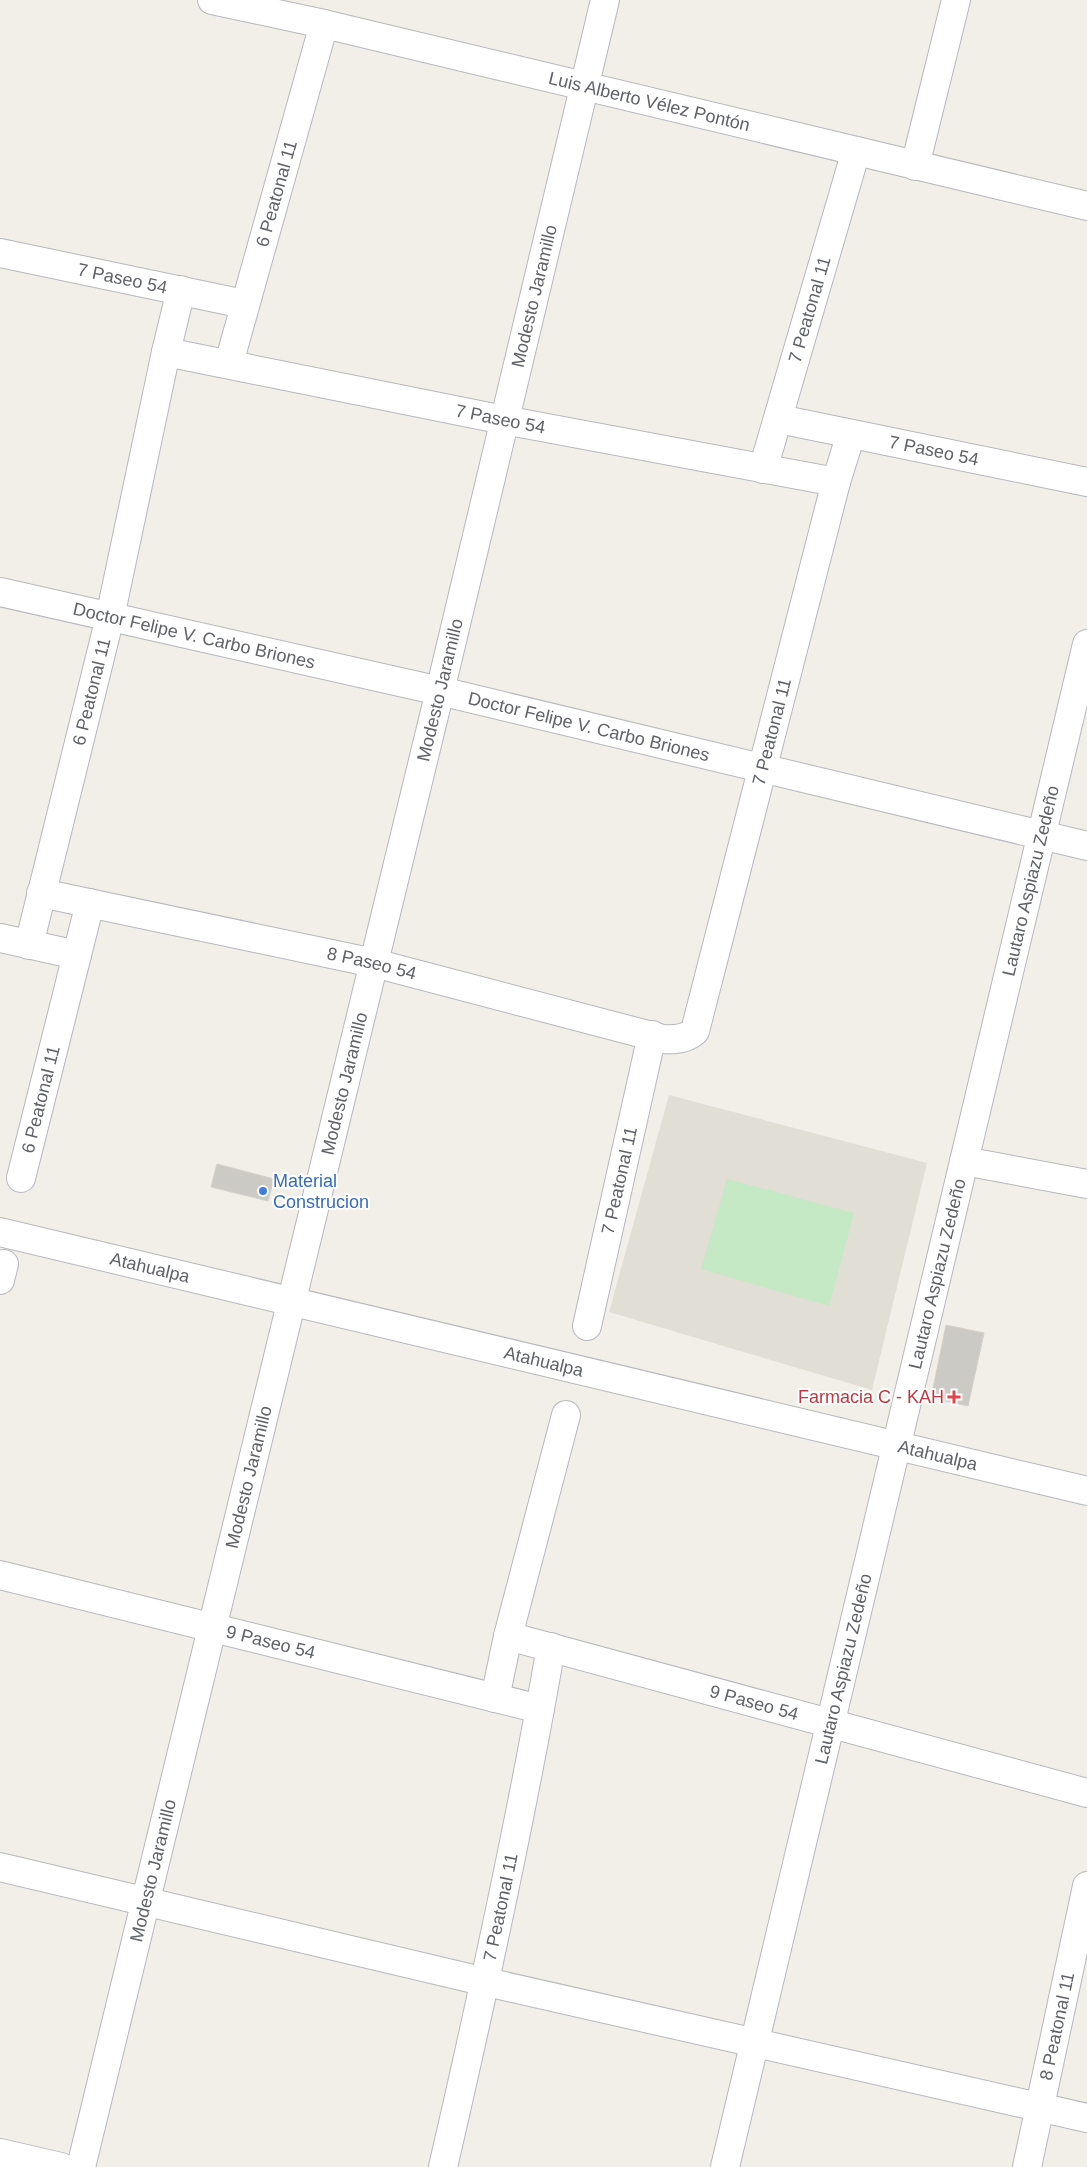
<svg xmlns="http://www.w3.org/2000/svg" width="1087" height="2167" viewBox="0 0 1087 2167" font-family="Helvetica,sans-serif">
<rect width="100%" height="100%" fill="#f1efe8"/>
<path fill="#e1ded6" d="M669 1095 927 1163 872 1390 609 1312Z"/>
<path fill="#c5e8c5" d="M727 1179 854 1213 829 1306 701 1269Z"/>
<path fill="#cccac5" stroke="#d6d1c6" d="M217 1164 274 1179 268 1201 211 1187Z
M946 1325 984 1333 968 1406 931 1398Z"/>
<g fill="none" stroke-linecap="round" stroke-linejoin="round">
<g stroke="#b5b8bc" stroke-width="30">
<g id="minor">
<path id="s1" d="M212 0 324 24 1087 206"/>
<path d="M915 166 956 0"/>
<path id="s2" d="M0 253 244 304"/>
<path id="s3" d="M166 352 504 420 836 482"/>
<path id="s4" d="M229 363 324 24"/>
<path id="s5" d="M779 419 1087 482"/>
<path id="s6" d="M763 469 856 151"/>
<path id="s7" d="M0 592 440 691 1087 846"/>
<path id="s8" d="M41 893 374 963 663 1039C674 1040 686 1039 695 1031L836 482 851 434"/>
<path d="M0 938 77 955"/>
<path id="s9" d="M29 945 110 617 166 352 181 290"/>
<path d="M964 1161 1087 1184"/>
<path id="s10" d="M21 1178 90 903"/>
<path id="s11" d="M0 1232 1087 1491"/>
<path d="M0 1280 4 1264"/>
<path id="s12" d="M587 1326 652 1035"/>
<path id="s13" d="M0 1575 540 1709"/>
<path id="s14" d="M508 1636 1087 1793"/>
<path d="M495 1698 508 1636 566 1415"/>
<path d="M0 1867 486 1982 1087 2118"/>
<path d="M0 2153 61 2167"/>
<path id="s15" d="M81 2167 440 691 605 0"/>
<path id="s16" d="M443 2167C483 1994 521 1821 551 1647"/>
<path id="s17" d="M725 2167 1087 644"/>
<path id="s18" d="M1027 2167 1087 1886"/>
</g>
</g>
<use href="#minor" stroke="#fff" stroke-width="28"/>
</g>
<circle fill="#3f7fe0" stroke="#fff" stroke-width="2" cx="263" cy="1191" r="5"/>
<path fill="#e0444e" stroke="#fff" stroke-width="2" d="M951.5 1389.5h5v5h5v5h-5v5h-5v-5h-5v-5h5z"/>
<g text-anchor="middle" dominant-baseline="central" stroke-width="4" stroke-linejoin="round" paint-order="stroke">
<g font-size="18" fill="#5f6368" stroke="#fff">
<text stroke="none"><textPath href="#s1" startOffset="449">Luis Alberto Vélez Pontón</textPath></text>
<text stroke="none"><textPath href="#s4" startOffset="176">6 Peatonal 11</textPath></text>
<text stroke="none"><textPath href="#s2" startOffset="125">7 Paseo 54</textPath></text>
<text stroke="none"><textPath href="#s15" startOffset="1925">Modesto Jaramillo</textPath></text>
<text stroke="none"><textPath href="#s6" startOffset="166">7 Peatonal 11</textPath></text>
<text stroke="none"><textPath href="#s3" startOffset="341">7 Paseo 54</textPath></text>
<text stroke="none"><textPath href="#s5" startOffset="158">7 Paseo 54</textPath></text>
<text stroke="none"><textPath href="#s7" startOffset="199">Doctor Felipe V. Carbo Briones</textPath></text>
<text stroke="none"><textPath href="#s15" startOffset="1520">Modesto Jaramillo</textPath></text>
<text stroke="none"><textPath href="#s9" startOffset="261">6 Peatonal 11</textPath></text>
<text stroke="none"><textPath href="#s7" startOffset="604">Doctor Felipe V. Carbo Briones</textPath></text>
<text stroke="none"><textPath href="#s8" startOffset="982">7 Peatonal 11</textPath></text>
<text stroke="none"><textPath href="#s17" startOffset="1322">Lautaro Aspiazu Zedeño</textPath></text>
<text stroke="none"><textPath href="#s8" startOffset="338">8 Paseo 54</textPath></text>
<text stroke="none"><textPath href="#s15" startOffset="1115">Modesto Jaramillo</textPath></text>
<text stroke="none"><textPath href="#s10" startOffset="81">6 Peatonal 11</textPath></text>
<text stroke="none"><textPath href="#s12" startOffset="149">7 Peatonal 11</textPath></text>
<text stroke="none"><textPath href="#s11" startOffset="154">Atahualpa</textPath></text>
<text stroke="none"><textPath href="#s17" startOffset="918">Lautaro Aspiazu Zedeño</textPath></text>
<text stroke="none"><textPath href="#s11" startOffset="559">Atahualpa</textPath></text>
<text stroke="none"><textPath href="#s11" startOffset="964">Atahualpa</textPath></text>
<text stroke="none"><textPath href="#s15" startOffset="710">Modesto Jaramillo</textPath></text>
<text stroke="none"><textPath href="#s13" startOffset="279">9 Paseo 54</textPath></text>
<text stroke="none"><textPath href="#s17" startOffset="512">Lautaro Aspiazu Zedeño</textPath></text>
<text stroke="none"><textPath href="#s14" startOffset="255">9 Paseo 54</textPath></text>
<text stroke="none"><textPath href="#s15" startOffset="305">Modesto Jaramillo</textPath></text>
<text stroke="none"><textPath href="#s16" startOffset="266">7 Peatonal 11</textPath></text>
<text stroke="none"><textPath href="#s18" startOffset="144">8 Peatonal 11</textPath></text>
</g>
<g font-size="18" fill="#366cbe" stroke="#fff" text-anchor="start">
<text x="273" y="1181">Material<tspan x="273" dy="21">Construcion</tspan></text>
</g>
<g font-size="18" fill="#be3a42" stroke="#fff" text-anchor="end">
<text x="944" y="1397">Farmacia C - KAH</text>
</g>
</g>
</svg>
